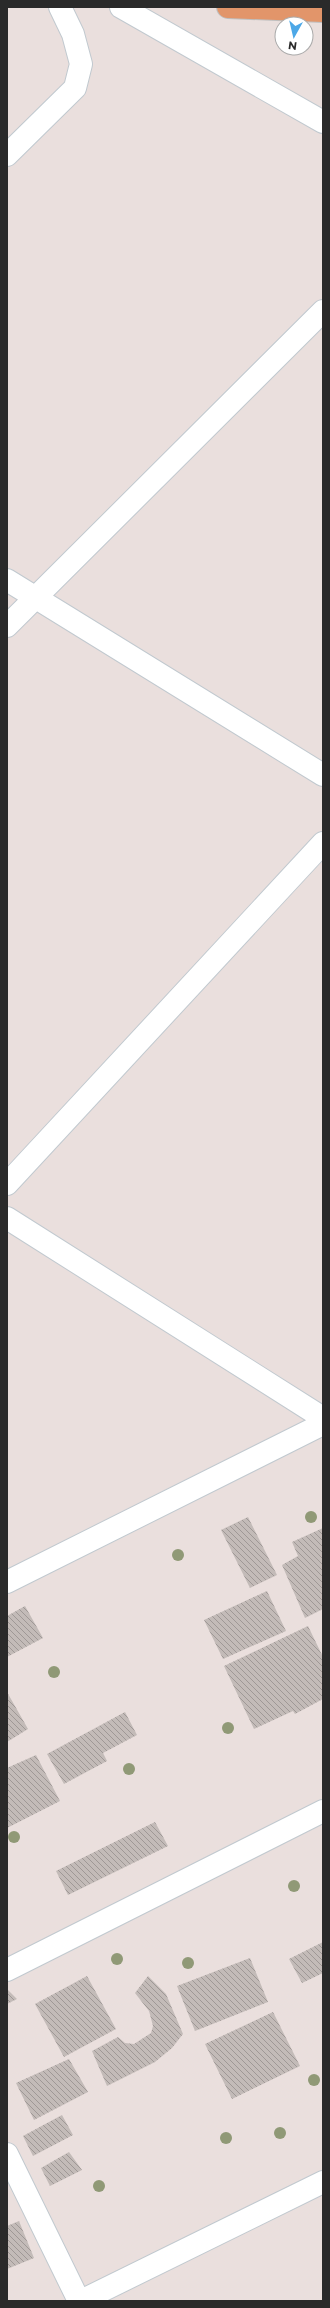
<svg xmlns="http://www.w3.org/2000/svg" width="330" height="2308" viewBox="0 0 330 2308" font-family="Montserrat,sans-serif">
<defs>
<pattern id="building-back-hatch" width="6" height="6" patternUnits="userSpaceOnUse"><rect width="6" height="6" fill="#c3bbb8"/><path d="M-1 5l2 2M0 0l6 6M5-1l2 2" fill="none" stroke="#9f9896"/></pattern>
</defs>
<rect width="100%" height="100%" fill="#eadfdd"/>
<path fill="url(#building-back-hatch)" d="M248 1517 277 1575 250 1588 221 1530Z
M323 1528V1609L305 1618 282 1565 298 1556 292 1542Z
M267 1591 286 1631 223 1659 204 1620Z
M25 1606 43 1638 7 1657V1616Z
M308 1626 323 1657V1699L295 1714 293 1711 254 1729 224 1666Z
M7 1692 28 1729 7 1742Z
M125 1712 137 1735 103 1753 107 1761 64 1784 47 1754Z
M36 1755 60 1801 7 1828V1768Z
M155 1822 168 1846 68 1895 56 1871Z
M323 1942V1973L302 1983 289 1959Z
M250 1958 268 2002 195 2031 177 1986Z
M87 1976 116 2029 64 2057 35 2004Z
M148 1976 166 1994 183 2034 172 2048 155 2062 107 2086 92 2051 118 2037 125 2043 134 2044 151 2033 153 2026 149 2011 135 1993Z
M7 1989 17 1999 7 2004Z
M273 2012 300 2066 232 2099 205 2044Z
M69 2059 88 2092 34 2120 16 2083Z
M62 2115 73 2135 33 2156 23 2136Z
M69 2152 82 2170 50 2186 41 2168Z
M19 2221 34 2258 7 2269V2226Z"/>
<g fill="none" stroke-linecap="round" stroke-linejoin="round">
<g stroke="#c1c9cf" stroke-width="24">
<path id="minor" d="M121 7 323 122
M7 155 75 88 81 64 73 34 60 7
M7 580 323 775
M7 626 323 311
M7 1184 323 843
M7 1218 323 1418
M7 1582 323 1424
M7 1970 323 1811
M7 2154 79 2301
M81 2301 323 2182"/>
</g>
<g stroke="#bfbfbf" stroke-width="24">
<path id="major" d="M228 7 323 11"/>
</g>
<use href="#minor" stroke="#fff" stroke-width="22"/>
<use href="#major" stroke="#e2956a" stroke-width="22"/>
</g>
<g fill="#909976">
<circle cx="311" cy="1517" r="6"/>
<circle cx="178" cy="1555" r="6"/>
<circle cx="54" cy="1672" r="6"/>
<circle cx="228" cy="1728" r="6"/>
<circle cx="129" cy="1769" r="6"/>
<circle cx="14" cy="1837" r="6"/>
<circle cx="294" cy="1886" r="6"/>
<circle cx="117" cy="1959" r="6"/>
<circle cx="188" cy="1963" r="6"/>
<circle cx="314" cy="2080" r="6"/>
<circle cx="280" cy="2133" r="6"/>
<circle cx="226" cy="2138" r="6"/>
<circle cx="99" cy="2186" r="6"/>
</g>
<rect width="330" height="2308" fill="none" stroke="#2a2a2a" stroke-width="16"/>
<g transform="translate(294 36) rotate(188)"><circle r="19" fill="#ffffff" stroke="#aaaaaa"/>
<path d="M0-3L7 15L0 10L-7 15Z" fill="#4da8e7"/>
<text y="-6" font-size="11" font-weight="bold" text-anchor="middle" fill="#2a2a2a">N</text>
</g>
</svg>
